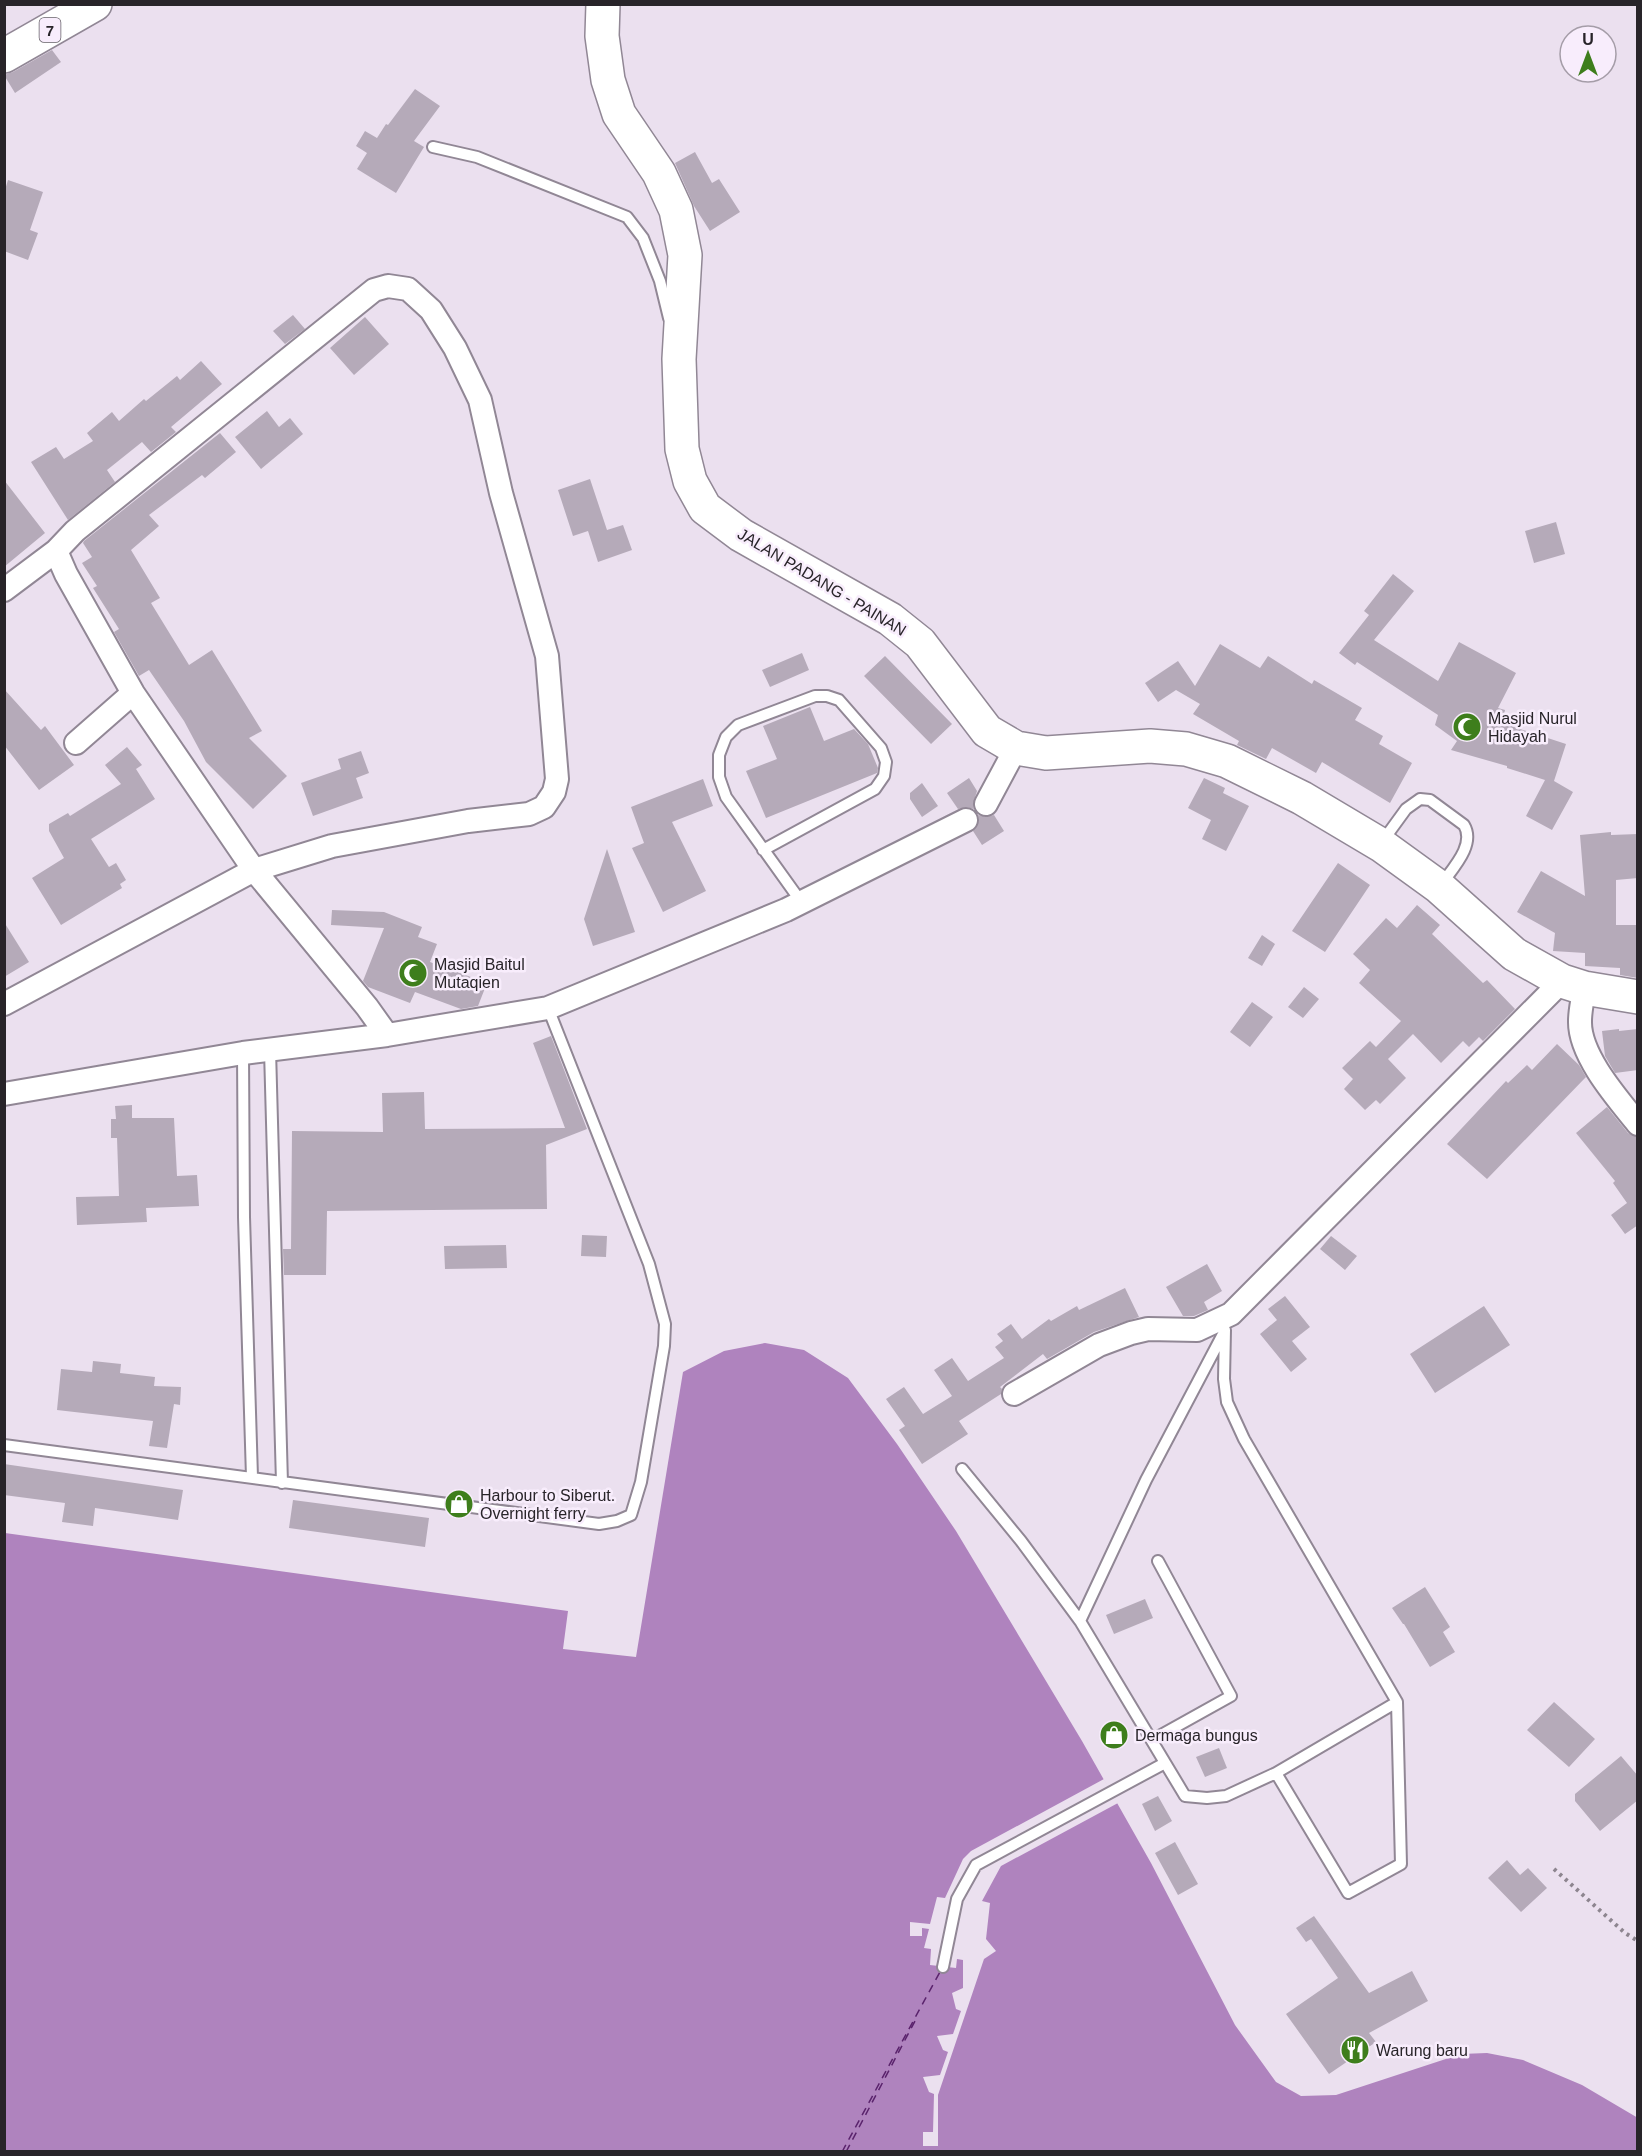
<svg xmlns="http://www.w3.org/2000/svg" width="1642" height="2156" viewBox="0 0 1642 2156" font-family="Helvetica,sans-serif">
<rect width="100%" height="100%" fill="#ebe0ef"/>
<path fill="#af83be" d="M765 1343 804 1350 848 1378 897 1444 956 1531 1082 1741 1151 1863 1235 2025 1276 2082 1301 2096 1336 2095 1461 2054 1487 2053 1523 2060 1582 2085 1638 2118 1637 2152H5V1533L568 1611 563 1649 636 1657 683 1372 724 1351Z"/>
<path fill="#ebe0ef" d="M1104 1779 1118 1803 1001 1866 982 1901 990 1903 986 1939 996 1951 984 1959 938 2095V2146H923V2132H933L934 2094 929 2092 923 2077 940 2075 948 2052 943 2050 937 2036 953 2034 961 2011 956 2009 952 1993 963 1988V1960L957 1959 956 1968 930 1965 931 1949 924 1948 929 1929 922 1928V1936H910V1922L930 1924 937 1897 945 1898 963 1859 971 1851Z"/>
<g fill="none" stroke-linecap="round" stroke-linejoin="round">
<path stroke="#5a236c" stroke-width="1.5" stroke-dasharray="8 6" stroke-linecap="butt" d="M842 2152 941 1970
M846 2152 915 2021"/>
</g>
<path fill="#b5aab9" d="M52 50 61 62 15 93 4 75 13 72Z
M415 89 440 106 414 141 424 147 396 193 357 169 367 153 356 146 365 131 377 138 386 124 388 125Z
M695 152 712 183 719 179 740 212 710 231 694 206 675 163Z
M8 180 43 192 30 230 38 233 28 260 4 251V193Z
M293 315 305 329 285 344 273 331Z
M365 317 389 344 354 375 330 348Z
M201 361 222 384 171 427 176 432 151 452 142 442 107 470 115 482 68 520 31 462 56 447 64 459 93 441 87 433 112 412 119 421 144 399 146 401 177 376 180 380Z
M267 411 279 427 290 418 303 434 261 469 235 437Z
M220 433 236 452 205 478 202 475 149 515 159 526 131 550 160 598 151 603 189 665 212 650 262 731 249 738 287 776 253 809 206 762 184 721 149 670 139 676 114 632 119 629 93 588 97 586 82 563 92 557 83 543 84 541Z
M590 479 607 530 623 525 632 550 598 562 588 531 573 536 558 490Z
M4 480 45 533 4 567Z
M1556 522 1565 554 1534 563 1525 531Z
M1393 574 1414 591 1374 640 1438 681 1459 642 1485 656 1516 673 1498 708 1505 710 1502 723 1566 744 1554 781 1573 792 1552 830 1526 816 1545 780 1507 768V766L1451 750 1457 741 1435 725 1438 715 1357 662 1355 665 1339 653 1369 615 1364 611Z
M1220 644 1260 668 1268 656 1312 684 1314 680 1362 708 1355 720 1383 736 1379 744 1412 763 1390 803 1322 762 1316 773 1272 748 1266 759 1237 745 1239 741 1193 714 1200 704 1176 690 1158 702 1145 683 1178 661 1195 686Z
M802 653 809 670 770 687 762 670Z
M885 656 952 724 931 744 864 676Z
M4 689 41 730 45 726 74 765 39 790 4 745Z
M810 707 824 741 854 729 868 744 878 768 877 773 766 818 746 771 777 759 763 726Z
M127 747 142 765 136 769 155 799 91 839 109 867 116 863 126 880 120 884 122 888 61 925 32 878 64 858 49 831V824L68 813 70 816 121 784 105 765Z
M361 751 369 773 356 778 363 798 313 816 301 783 341 769 338 759Z
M969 778 977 791 973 804 974 809 966 807 958 809 947 793Z
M1204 778 1225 788 1223 793 1249 806 1226 851 1202 839 1211 820 1188 808Z
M703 779 713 806 672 822 706 891 663 912 632 848 644 843 631 807Z
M922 783 938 806 922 817 910 799V793Z
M978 815 986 817 994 815 1004 831 982 845 973 831 979 821Z
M1611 832V835L1638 834V878L1616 880V925H1638V978L1620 975V968L1585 966V953L1553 951 1555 933 1517 912 1541 871 1585 896 1580 835Z
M607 849 635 932 593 946 584 919Z
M1338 863 1370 885 1325 952 1292 931Z
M1417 905 1440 925 1432 934 1483 983 1487 980 1515 1009 1483 1041 1479 1037 1469 1047 1463 1041 1441 1063 1413 1034 1388 1059 1406 1078 1380 1104 1376 1100 1365 1110 1344 1089 1353 1079 1342 1068 1370 1041 1376 1047 1401 1021 1359 983 1370 970 1353 954 1386 918 1397 928Z
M332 910 384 912 422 927 418 937 437 944 430 962 487 983 478 1006 461 1009 415 992 410 1003 368 987 363 981 384 928 331 925Z
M4 922 29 962 4 977Z
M1262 935 1275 944 1262 966 1248 958Z
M1304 987 1319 999 1303 1018 1288 1007Z
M1252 1002 1273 1017 1250 1047 1230 1032Z
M1619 1029V1031L1638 1029V1070L1615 1073 1605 1056 1602 1031Z
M551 1036 587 1129 546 1145 547 1209 327 1211 326 1275H284L283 1249H291L292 1131 383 1132 382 1093 424 1092 425 1129 565 1128 533 1043Z
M1557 1044 1579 1065 1586 1077 1487 1179 1447 1144 1506 1081 1508 1083 1527 1065 1532 1070Z
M132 1105V1118H174L177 1176 197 1175 199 1206 146 1208 147 1222 77 1225 76 1197 119 1196 117 1138H111V1119H116L115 1106Z
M1607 1107 1628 1133 1638 1137V1225L1625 1234 1611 1215 1627 1203 1613 1183 1615 1181 1576 1133Z
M582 1235 607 1236 606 1257 581 1256Z
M1331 1236 1357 1256 1345 1270 1320 1249Z
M506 1245 507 1268 445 1269 444 1246Z
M1207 1264 1222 1291 1204 1302 1208 1310 1194 1316H1183L1166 1287Z
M1125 1288 1139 1317 1094 1332 1047 1359 1043 1354 1000 1387 1002 1389 1001 1394 959 1421 968 1434 922 1464 899 1430 905 1426 886 1399 904 1387 923 1414 952 1396 934 1370 952 1358 968 1381 1004 1358 995 1347 1003 1341 997 1334 1011 1324 1022 1339 1049 1319 1051 1321 1077 1306 1079 1310Z
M1285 1296 1310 1327 1292 1341 1307 1359 1291 1372 1260 1334 1277 1320 1268 1309Z
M1484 1306 1510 1345 1435 1393 1410 1354Z
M93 1361 121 1364 120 1373 155 1377 154 1386 181 1387 180 1405 174 1404 167 1448 149 1446 153 1421 57 1410 61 1369 92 1372Z
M4 1464 183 1490 178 1520 95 1508 93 1526 62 1522 65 1503 4 1495Z
M293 1500 429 1518 425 1547 289 1528Z
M1425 1587 1450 1627 1443 1632 1455 1652 1430 1667 1404 1624H1403L1392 1608Z
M1145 1599 1153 1618 1114 1634 1106 1615Z
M1554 1702 1595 1739 1569 1767 1527 1730Z
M1219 1748 1227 1768 1205 1777 1196 1757Z
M1621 1756 1638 1776V1800L1600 1831 1575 1801V1794Z
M1158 1796 1172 1821 1155 1831 1142 1804Z
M1175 1842 1198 1884 1178 1895 1155 1853Z
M1507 1860 1520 1875 1528 1868 1547 1888 1521 1912 1488 1878Z
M1314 1916 1369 1993 1412 1971 1428 2001 1369 2033 1376 2042 1329 2074 1286 2014 1338 1978 1311 1939 1306 1942 1296 1928Z"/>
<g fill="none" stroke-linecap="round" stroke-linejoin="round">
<g stroke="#918795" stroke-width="14">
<path id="service" d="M433 147 477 157 627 217 643 238 660 281 669 318
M1382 842 1406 809 1420 799 1430 800 1464 825C1476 845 1452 869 1441 885
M763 850 875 789 884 776 886 762 881 748 839 700 827 696H815L738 725 726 737 719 755V777L726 797 802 903
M270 1050 282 1483
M243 1053 244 1217 252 1477
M1225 1330 1224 1379 1227 1402 1244 1439 1397 1702 1401 1864 1348 1893 1276 1773
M4 1445 599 1524 617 1521 631 1515 641 1482 664 1346 665 1324 649 1264 548 1008
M962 1469 1021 1541 1080 1621 1146 1480 1223 1334
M1080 1621 1185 1796 1207 1798 1226 1796 1276 1773 1397 1702
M1152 1740 1231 1696 1158 1561
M943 1967 957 1899 976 1865 1165 1763"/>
</g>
<g stroke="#918795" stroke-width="26">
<path id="minor" d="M4 590 56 551
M76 743 133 693
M986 804 1016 748
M1584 988C1583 999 1580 1010 1580 1021 1579 1055 1617 1098 1638 1124
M4 1004 254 870 332 846 468 821 529 814 544 807 554 792 557 779 547 656 501 493 480 400 455 348 431 310 408 289 388 286 374 290 75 531 56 551 66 574 133 693 254 870 367 1007 387 1035
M4 1094 243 1053 387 1035 548 1008 786 910 966 820
M1014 1394 1099 1345 1131 1333 1148 1329 1197 1330 1231 1314 1562 981"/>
</g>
<g stroke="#918795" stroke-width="36">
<path id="trunk" d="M603 4 602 36 608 80 619 114 659 173 676 210 685 255 679 359 682 449 690 481 705 508 741 535 890 619 920 643 987 731 1016 748 1046 753 1150 746 1186 749 1227 761 1302 798 1381 845 1439 887 1514 954 1562 981 1584 988 1638 997
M4 56 95 4"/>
</g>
<path stroke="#8d858f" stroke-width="4" stroke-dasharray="3 4.5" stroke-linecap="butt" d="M1554 1869 1625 1933 1638 1941"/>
<use href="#service" stroke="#fff" stroke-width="10"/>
<use href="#minor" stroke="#fff" stroke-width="22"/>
<use href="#trunk" stroke="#fff" stroke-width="33"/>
</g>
<defs>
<g id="mosque-disc" transform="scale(1.5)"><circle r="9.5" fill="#3e7e1c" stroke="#f8edfc"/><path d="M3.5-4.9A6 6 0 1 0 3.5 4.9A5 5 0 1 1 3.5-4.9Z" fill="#fff"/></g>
<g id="shop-disc" transform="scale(1.5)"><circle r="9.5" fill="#3e7e1c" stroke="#f8edfc"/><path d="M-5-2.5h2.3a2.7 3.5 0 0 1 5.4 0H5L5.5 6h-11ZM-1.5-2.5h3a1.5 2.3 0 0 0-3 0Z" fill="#fff"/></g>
<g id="restaurant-disc" transform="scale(1.5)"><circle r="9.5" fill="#3e7e1c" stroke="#f8edfc"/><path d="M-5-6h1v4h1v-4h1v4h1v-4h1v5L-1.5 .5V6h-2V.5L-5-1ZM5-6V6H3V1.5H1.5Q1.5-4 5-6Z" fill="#fff"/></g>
</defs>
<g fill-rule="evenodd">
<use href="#mosque-disc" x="1467" y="727"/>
<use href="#mosque-disc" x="413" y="973"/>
<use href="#shop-disc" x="459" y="1504"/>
<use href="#shop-disc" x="1114" y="1735"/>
<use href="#restaurant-disc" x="1355" y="2050"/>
</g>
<g text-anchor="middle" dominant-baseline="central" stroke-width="5" stroke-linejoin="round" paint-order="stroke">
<rect fill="#f8edfc" stroke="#666068" stroke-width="1.5" x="39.5" y="18" width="21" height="24" rx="4.5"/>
<g font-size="15" font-weight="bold" fill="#282429">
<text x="50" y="30">7</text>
</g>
<g font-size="16" fill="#282429" stroke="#f8edfc">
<text transform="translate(822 582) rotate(31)">JALAN PADANG - PAINAN</text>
</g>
<g font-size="16" fill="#282429" stroke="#f8edfc" text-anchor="start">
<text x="1488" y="718">Masjid Nurul<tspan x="1488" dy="18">Hidayah</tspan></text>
<text x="434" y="964">Masjid Baitul<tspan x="434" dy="18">Mutaqien</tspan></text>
<text x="480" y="1495">Harbour to Siberut.<tspan x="480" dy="18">Overnight ferry</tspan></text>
<text x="1135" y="1735">Dermaga bungus</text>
<text x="1376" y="2050">Warung baru</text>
</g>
</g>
<rect width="1642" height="2156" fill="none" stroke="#282429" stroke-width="12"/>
<g transform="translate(1588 54)"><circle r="28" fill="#f8edfc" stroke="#a59da8" stroke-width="1.5"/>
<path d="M0-4.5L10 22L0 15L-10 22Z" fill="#3e7e1c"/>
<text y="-9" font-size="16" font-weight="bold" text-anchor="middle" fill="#282429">U</text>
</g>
</svg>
